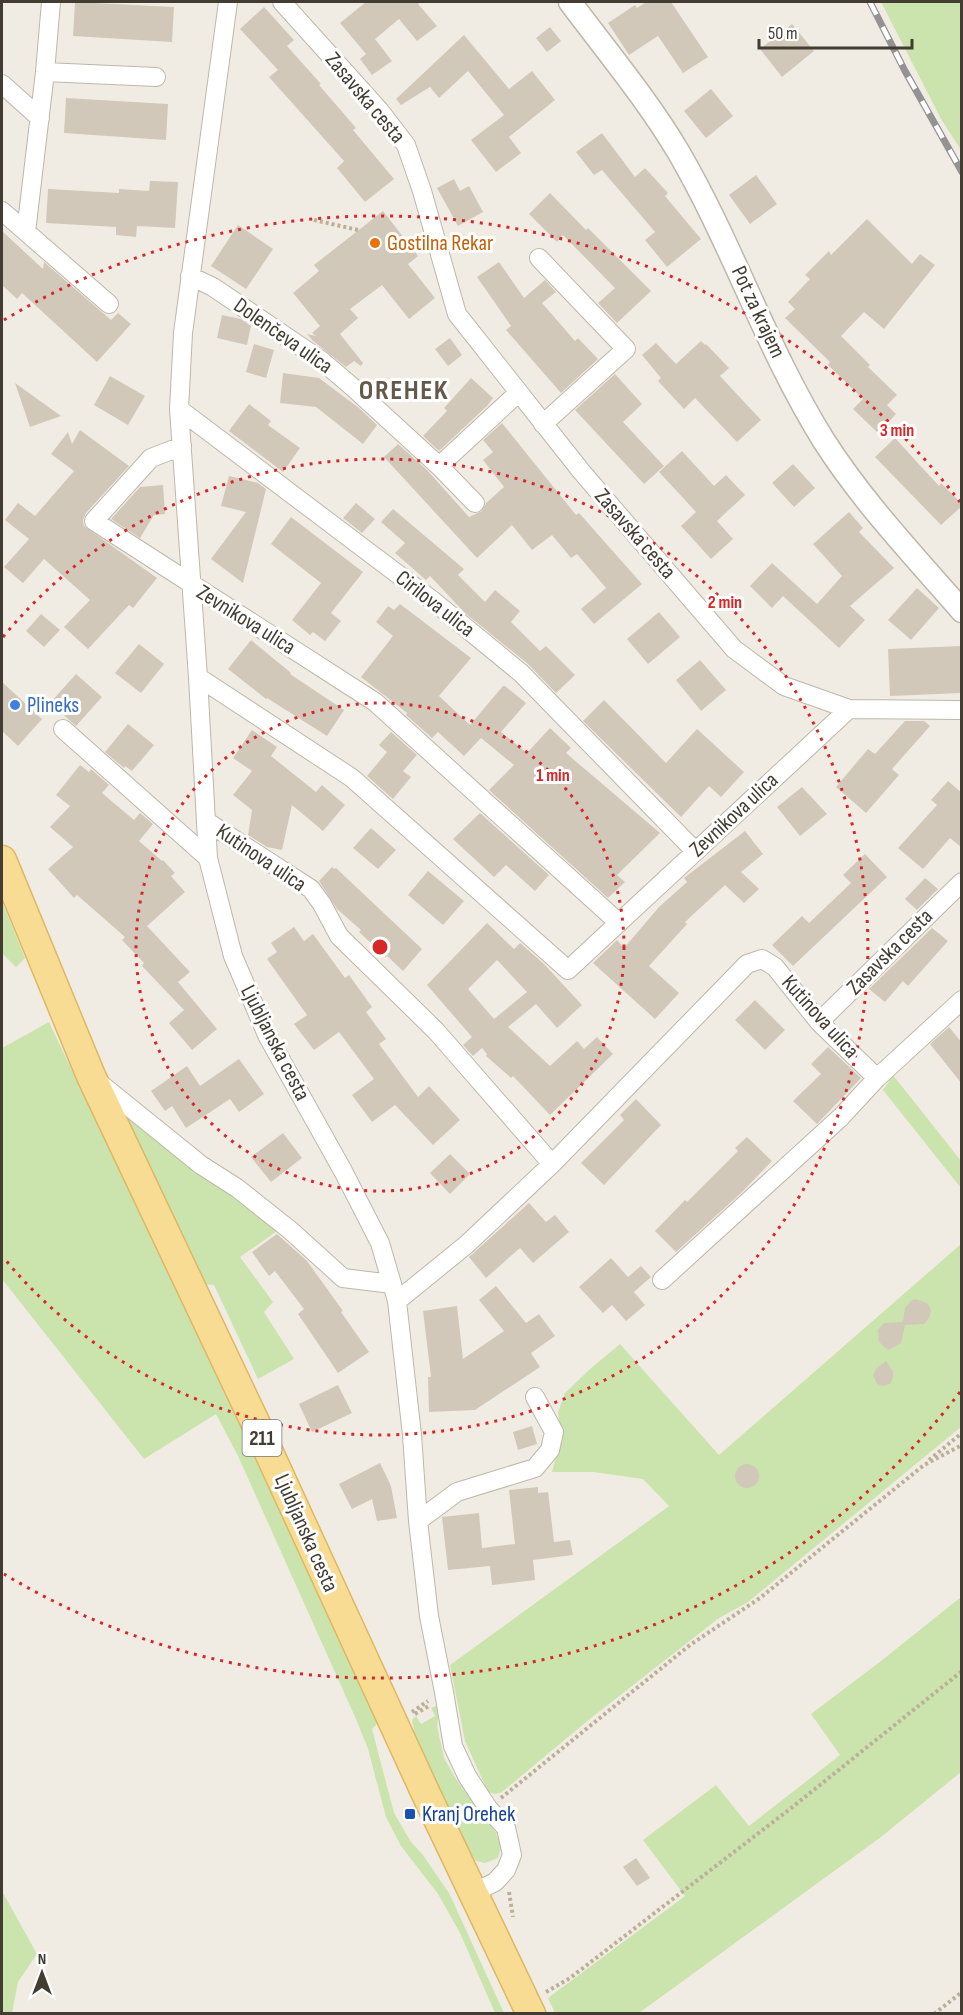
<svg xmlns="http://www.w3.org/2000/svg" width="963" height="2015" viewBox="0 0 963 2015" font-family="'Sofia Sans Condensed',sans-serif">
<rect width="100%" height="100%" fill="#f1ece3"/>
<path fill="#cbe4ad" d="M881 2H961V150L941 119Z
M2 901 25 958 16 967 2 953Z
M49 1022 258 1464 365 1695 377 1724 372 1729 394 1813 411 1842 423 1855 449 1893 504 2013H495L460 1933 438 1894 401 1846 386 1817 368 1749 356 1719 238 1456 216 1414 144 1459 2 1279V1048Z
M893 1075 961 1161V1188L883 1090Z
M129 1116 219 1187 280 1229 240 1257 273 1302 264 1312 294 1359 258 1379 214 1285 201 1284 125 1119Z
M961 1244V1427L748 1602 719 1618 591 1718 502 1792 495 1794 488 1792 465 1741 450 1665 669 1506 643 1479 593 1472H552L561 1439 558 1412 565 1393 590 1369 620 1344 719 1455Z
M961 1597V1772L881 1837 639 2013H555L548 1998 685 1896 643 1840 716 1785 749 1826 840 1755 811 1714 881 1661Z
M436 1706 439 1712 437 1726 444 1758 456 1779 496 1833 501 1847 498 1858 485 1863 476 1861 456 1831 409 1732 414 1730 412 1720 416 1716 421 1724 435 1716 431 1708Z
M2 1891 37 1954 18 1982 12 2013H2Z"/>
<path fill="#d1c8b9" fill-rule="evenodd" d="M75 2 174 7 172 42 73 36Z
M366 2H421L418 4 437 26 417 41 399 19 375 39 392 61 372 75 360 59 366 54 340 23Z
M646 2H671L708 57 683 73 658 36 629 55 608 23 635 5 637 8Z
M264 7 294 40 287 46 321 84 319 85 356 128 353 130 394 179 365 202 337 168 344 161 269 77 278 70 240 29Z
M792 24 814 51 782 77 760 49Z
M550 27 561 41 547 52 536 38Z
M464 35 509 89 532 71 555 100 509 137 521 153 496 172 471 140 504 115 468 71 439 98 430 87 401 105 396 99Z
M711 89 733 116 706 138 684 111Z
M66 98 168 104 166 140 64 133Z
M602 133 635 177 645 168 668 193 665 196 701 239 667 267 645 240 655 232 602 170 594 175 576 152Z
M756 175 777 204 750 224 729 195Z
M454 179 460 191 469 186 483 212 458 226 437 188Z
M150 181 178 182 175 228 137 226 136 237 116 235V227L46 223 48 189 119 193V189L149 191Z
M550 193 586 230 588 228 651 291 617 323 598 303 615 288 563 235 557 242 529 214Z
M383 211 418 256 408 264 435 298 409 319 382 285 350 309 358 318 340 334 363 363 361 366 354 361 346 367 313 341 307 334 316 336 312 333 320 326 293 293 319 271 314 265Z
M867 219 912 264 920 254 935 265 884 329 864 312 841 336 870 365 868 367 897 395 887 405 896 414 878 433 853 409 863 399 828 365 830 362 785 318 795 309 788 302 810 279 805 275 829 251 831 255Z
M238 225 273 249 246 289 211 266Z
M2 231 43 269 44 262 111 320 118 313 131 324 97 362 22 293 17 299 2 285Z
M499 262 524 298 545 280 556 292 542 303 575 341 578 338 598 359 561 393 506 330 511 326 477 277Z
M222 315 241 319 251 326 247 345 217 338Z
M450 338 462 355 448 366 435 349Z
M701 341 705 345 706 344 729 368 720 376 761 420 737 442 695 398 684 409 658 381 661 378 642 355 656 343 676 364Z
M254 344 274 350 266 378 246 372Z
M283 373 319 378 359 408 377 425 363 444 316 407 280 403Z
M615 374 642 404 623 422 664 466 644 484 575 410Z
M110 376 145 396 128 425 94 405Z
M471 378 493 398 488 405 439 451 423 436 447 411 444 408Z
M15 383 61 416 30 427Z
M249 404 271 421 268 425 300 448 283 472 229 431Z
M502 423 576 515 579 513 642 584 594 624 581 609 606 588 577 554 571 558 552 535 532 550 512 525 477 558 384 457 398 444 427 470 469 517 482 511 486 503 504 487 483 460 493 452 483 440Z
M80 430 129 466 86 513 83 520 84 526 157 578 133 608 129 605 88 649 64 627 90 600 44 559 23 583 4 567 29 539 5 520 18 503 35 516 74 471 51 454 68 432 72 444Z
M895 438 939 486 941 483 962 504V506L941 525 875 457Z
M682 451 714 486 726 475 745 495 717 521 733 539 711 559 681 526 696 512 659 472Z
M793 464 815 488 794 507 772 483Z
M229 476 258 483 266 489 243 583 211 559 246 512 221 506Z
M163 485 165 514 154 515 140 538 111 519 140 487Z
M356 503 375 519 362 533 343 518Z
M393 509 464 569 458 575 485 602 495 590 520 611 511 622 540 651 546 646 575 675 556 693 528 664 465 613 430 576 426 580 395 553 405 543 381 522Z
M849 512 863 528 859 532 894 568 850 606 865 620 839 648 783 596 772 608 750 586 772 563 817 604 842 576 813 544Z
M291 517 363 572 331 613 341 621 325 641 313 632 310 635 292 620 321 583 271 544Z
M917 588 939 608 911 640 888 620Z
M400 604 471 658 439 696 470 725 503 686H505L526 703 501 732 527 753 550 728 571 748 566 753 660 833 617 875 625 882 608 898 489 790 514 765 481 738 464 756 438 732 432 738 406 715 407 713 361 677 393 636 376 622 388 606 394 610Z
M659 612 680 637 648 664 627 639Z
M41 614 60 630 44 647 26 631Z
M251 640 291 673 290 674 344 710 327 736 267 698 266 699 228 669Z
M139 644 164 664 141 693 115 673Z
M962 646V693L890 696 888 649Z
M700 660 726 690 701 711 676 680Z
M76 674 102 697 76 726 50 703Z
M2 682 42 719 18 746 2 731Z
M604 700 666 763 697 729 744 772 721 797 709 786 681 817 583 721Z
M905 721H924L930 726 892 769 899 775 866 813 836 787 868 749 875 754Z
M128 724 154 745 132 771 125 766 124 768 105 752Z
M252 730 277 747 271 756 316 792 322 785 345 805 323 831 292 805 282 850 267 847 248 835 252 810 233 795 252 771 233 758Z
M391 732 417 755 403 771 411 777 393 799 367 776 387 752 379 745Z
M80 765 89 772 91 769 109 785 102 793 134 820 140 813 153 824 139 841 162 861 163 860 175 873 171 876 185 892 147 926 190 972 178 982 217 1029 192 1050 169 1023 184 1010 142 966 144 963 122 940 125 937 77 895 74 898 48 869 73 847 50 827 70 806 56 795Z
M948 781 962 793V848L950 838 923 869 898 848 937 805 931 800Z
M802 787 827 814 800 836 777 807Z
M480 813 549 875 535 891 506 865 494 877 453 839Z
M371 828 396 850 378 869 353 848Z
M745 831 763 854 741 872 759 889 744 903 725 885 685 922 687 924 649 966 679 993 655 1019 593 963 617 940 624 948 659 907 687 882 684 878Z
M865 854 887 877 793 966 772 945 802 916 809 923 851 883 843 875Z
M332 867 334 869 336 868 422 949 403 971 387 956 386 957 359 932 361 930 337 909 319 881Z
M428 871 464 901 443 925 408 895Z
M925 878 938 889 917 910 905 899Z
M487 923 514 949 520 943 544 964 582 1005 557 1028 536 1004 508 1027 550 1066 577 1041 584 1049 597 1037 613 1054 550 1115 513 1076 511 1078 486 1056 487 1054 482 1048 473 1056 463 1045 472 1037 427 985ZM497 960 527 992 494 1019 468 989Z
M294 927 304 941 313 934 345 978 349 975 372 1007 366 1012 386 1039 379 1044 418 1097 429 1086 460 1120 433 1145 395 1105 372 1122 352 1095 374 1079 339 1032 314 1050 294 1024 307 1015 267 959 277 952 271 943Z
M932 928 948 941 908 986 903 981 885 1002 869 989Z
M755 1000 785 1030 765 1050 735 1020Z
M949 1027 962 1043V1084L930 1044Z
M828 1047 861 1078 817 1124 793 1101 821 1074 811 1064Z
M239 1059 264 1094 239 1112 230 1099 186 1128 172 1106 165 1111 151 1091 187 1066 200 1086Z
M636 1099 661 1125 604 1185 581 1163 624 1120 620 1115Z
M283 1133 302 1158 271 1182 251 1157Z
M747 1137 772 1161 741 1193 676 1252 655 1231 685 1200 687 1202 738 1151 735 1148Z
M450 1154 470 1174 450 1194 430 1173Z
M529 1203 546 1222 555 1215 569 1232 533 1263 520 1248 486 1278 469 1257Z
M277 1234 307 1261 343 1311 341 1312 369 1352 338 1373 298 1314 304 1309 275 1271 269 1276 252 1252Z
M611 1258 628 1277 641 1266 651 1277 634 1292 645 1305 626 1321 612 1305 603 1313 579 1287Z
M496 1286 526 1323 539 1314 555 1336 531 1353 540 1367 475 1410 429 1412 428 1377H431L423 1311 457 1306 463 1359 504 1331 479 1300Z
M915 1299 927 1303 931 1310 929 1318 924 1324 905 1325 901 1343 888 1350 879 1342 878 1330 884 1323 903 1322 905 1308 911 1301Z
M886 1361 893 1371V1378L890 1384 883 1386 877 1384 873 1375 876 1369Z
M338 1385 352 1413 312 1432 299 1404Z
M532 1426 537 1444 518 1450 513 1432Z
M380 1463 391 1486 397 1518 377 1521 372 1499 352 1509 339 1484Z
M735 1476a12 12 0 1 1 24 0a12 12 0 1 1-24 0Z
M538 1487V1493L548 1492 554 1542 570 1540 573 1555 533 1560 535 1580 492 1585 490 1566 448 1570 442 1517 479 1513 482 1548 515 1544 509 1490Z
M636 1858 650 1878 637 1886 623 1867Z"/>
<g fill="none" stroke-linecap="round" stroke-linejoin="round">
<g stroke="#beb7a9" stroke-width="20">
<path id="minor" d="M228 2 183 333 179 409 198 677 208 858 233 956 267 1035 343 1171 380 1243 397 1301 412 1435 418 1521 429 1616 444 1692 453 1746 467 1776 488 1808 506 1828 512 1855 506 1870 495 1882 473 1893
M282 2 380 111 406 145 422 191 457 314 581 471 734 649 784 686 849 709 962 710
M45 72 156 77
M2 84 40 118
M2 211 109 304
M26 232 45 72 51 2
M539 258 626 349 543 424
M190 276 213 287 322 361 356 390 439 466 475 503
M179 409 432 600 521 673 695 851
M182 446 151 458 94 521 375 702 619 923
M439 466 518 393
M198 677 352 778 568 970 849 709
M63 729 208 858
M206 821 311 889 322 904 339 936 436 1031 552 1164
M819 1022 962 882
M877 1078 962 1000
M97 1081 201 1165 237 1188 290 1230 343 1278 392 1284
M397 1301 466 1245 552 1164 747 964 762 959 775 967 819 1022 877 1078 841 1117 662 1280
M418 1521 457 1492 535 1468 550 1450 554 1432 535 1397"/>
</g>
<g stroke="#beb7a9" stroke-width="25">
<path id="tertiary" d="M570 2C606 50 649 102 679 153 733 246 767 350 824 441 863 502 914 556 962 611"/>
</g>
<g stroke="#ddb864" stroke-width="31">
<path id="primary" d="M2 860 91 1076 254 1420 426 1794 531 2014"/>
</g>
<path stroke="#bcaf98" stroke-width="4" stroke-dasharray="3 3" stroke-linecap="butt" d="M314 220 358 230
M929 1460 962 1433
M412 1712 428 1701
M415 1714 429 1706
M501 1798 690 1645 760 1598 924 1465 962 1445
M509 1892 513 1917
M546 1992 570 1978 790 1809 962 1671
M934 2014 962 1992"/>
<use href="#minor" stroke="#fff" stroke-width="18"/>
<use href="#tertiary" stroke="#fff" stroke-width="22"/>
<use href="#primary" stroke="#f9dc93" stroke-width="28"/>
<g stroke="#939393" stroke-width="7">
<path id="rail" d="M870 2 905 71 962 172"/>
</g>
<use href="#rail" stroke="#fff" stroke-width="4.5" stroke-dasharray="14" stroke-linecap="butt"/>
</g>
<g fill="none" stroke="#d62828" stroke-width="3" stroke-dasharray="3 6">
<circle cx="380" cy="947" r="244"/>
<path d="M3 637A488 488 0 1 1 3 1257"/>
<path d="M960 1392A731 731 0 0 1 4 1574M4 320A731 731 0 0 1 960 502"/>
</g>
<circle fill="#e8710a" stroke="#fff" stroke-width="2" cx="375" cy="243" r="6"/>
<circle fill="#3f7fe0" stroke="#fff" stroke-width="2" cx="15" cy="705" r="6"/>
<rect fill="#1a4fb4" stroke="#fff" stroke-width="2" x="404" y="1808" width="12" height="12" rx="3"/>
<g text-anchor="middle" dominant-baseline="central" stroke-width="6" stroke-linejoin="round" paint-order="stroke">
<rect fill="#fff" stroke="#7b7670" stroke-width="1.5" x="242.5" y="1420" width="39" height="36" rx="4.5"/>
<g font-size="21" font-weight="bold" fill="#423c33">
<text x="262" y="1438">211</text>
</g>
<g font-size="22" fill="#423c33" stroke="#fff">
<text transform="translate(365 98) rotate(50)">Zasavska cesta</text>
<text transform="translate(758 312) rotate(65)">Pot za krajem</text>
<text transform="translate(283 336) rotate(35)">Dolenčeva ulica</text>
<text transform="translate(635 534) rotate(49)">Zasavska cesta</text>
<text transform="translate(435 604) rotate(38)">Cirilova ulica</text>
<text transform="translate(246 620) rotate(32)">Zevnikova ulica</text>
<text transform="translate(734 815) rotate(-43)">Zevnikova ulica</text>
<text transform="translate(261 858) rotate(34)">Kutinova ulica</text>
<text transform="translate(890 952) rotate(-45)">Zasavska cesta</text>
<text transform="translate(820 1017) rotate(48)">Kutinova ulica</text>
<text transform="translate(275 1043) rotate(63)">Ljubljanska cesta</text>
<text transform="translate(306 1533) rotate(66)">Ljubljanska cesta</text>
</g>
<g font-size="22" fill="#c56008" stroke="#fff" text-anchor="start">
<text x="387" y="243">Gostilna Rekar</text>
</g>
<g font-size="22" fill="#366cbe" stroke="#fff" text-anchor="start">
<text x="27" y="705">Plineks</text>
</g>
<g font-size="22" fill="#164399" stroke="#fff" text-anchor="start">
<text x="422" y="1814">Kranj Orehek</text>
</g>
<g font-size="28" font-weight="bold" letter-spacing="1.5" fill="#645a4b" stroke="#fff">
<text x="404" y="390">OREHEK</text>
</g>
</g>
<circle cx="380" cy="947" r="9" fill="#d62828" stroke="#fff" stroke-width="3"/>
<g font-size="18" text-anchor="middle" font-weight="bold" fill="#d62828" stroke="#fff" stroke-width="6" stroke-linejoin="round" paint-order="stroke">
<text x="897" y="436">3 min</text>
<text x="725" y="608">2 min</text>
<text x="553" y="781">1 min</text>
</g>
<rect width="963" height="2015" fill="none" stroke="#423c33" stroke-width="6"/>
<g transform="translate(42 1973)" stroke="#ffffff" stroke-width="4.5" paint-order="stroke">
<path d="M0-4.5L10 22L0 15L-10 22Z" fill="#423c33"/>
<text y="-9" font-size="16" font-weight="bold" text-anchor="middle" fill="#423c33">N</text>
</g>
<path d="M759 39v9h153v-9" fill="none" stroke="#423c33" stroke-width="3"/>
<text x="768" y="39" font-size="18" fill="#423c33" stroke="#ffffff" stroke-width="4.5" paint-order="stroke">50 m</text>
</svg>
